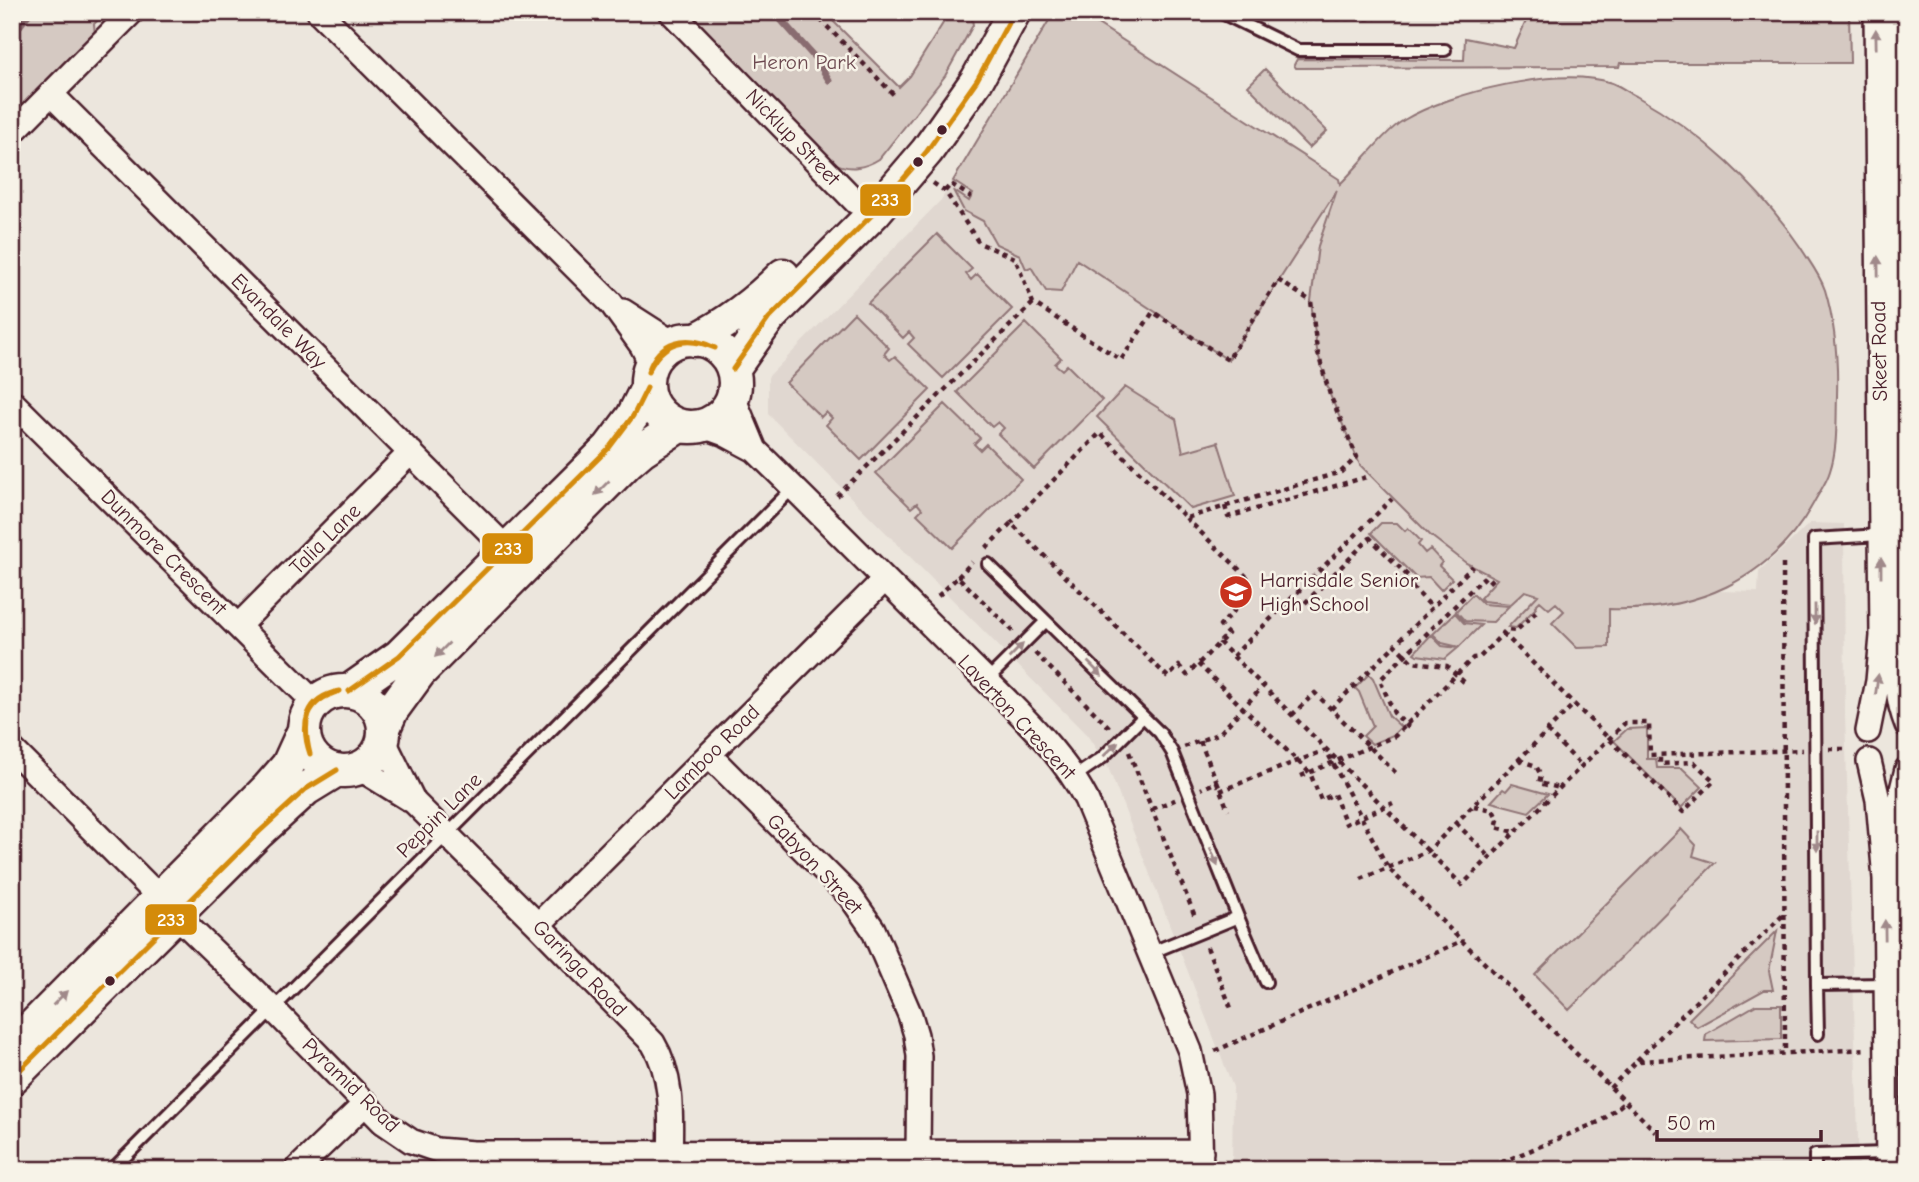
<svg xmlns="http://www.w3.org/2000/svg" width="1919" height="1182" viewBox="0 0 1919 1182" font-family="'Comic Neue',sans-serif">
<rect width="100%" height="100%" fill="#ece6dd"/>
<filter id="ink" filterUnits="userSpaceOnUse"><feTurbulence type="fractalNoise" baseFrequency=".0143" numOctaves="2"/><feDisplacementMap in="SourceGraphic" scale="14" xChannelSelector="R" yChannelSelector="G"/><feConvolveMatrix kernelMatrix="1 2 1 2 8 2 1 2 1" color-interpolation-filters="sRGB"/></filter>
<g filter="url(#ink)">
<path fill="#e0d7d0" d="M1054 12H1079L1339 179 1330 395 1360 466 1430 535 1466 563 1517 588 1588 608 1629 610 1667 607 1694 600 1718 591 1758 592 1759 571 1810 523 1844 524 1845 715 1859 1170H1232L1233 1087 1108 767 1087 735 768 414V377L941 200Z"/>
<path fill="#d5c9c2" stroke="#907476" stroke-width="2" d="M12 12H106L94 24 95 34 12 117Z
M682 12H824L899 87 910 76 950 12H971L973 25 945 76 879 159C865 168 848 171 833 162Z
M1054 12H1079L1339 179 1340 184C1358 167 1385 131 1404 120 1451 92 1559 66 1612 83 1620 86 1628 92 1636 96 1701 132 1759 186 1801 248 1809 261 1820 275 1825 290 1835 323 1838 362 1837 396 1836 421 1838 447 1830 471 1827 482 1818 494 1813 504 1770 581 1694 612 1609 609V647L1577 648 1552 623 1564 611 1556 603 1549 609 1540 601 1535 606 1536 608 1516 628 1508 627 1538 595 1525 591 1511 604 1483 601 1480 598 1497 579 1466 563 1430 535 1360 465 1330 395 1317 350 1311 301 1318 246 1337 190 1228 360 1077 260 1061 292 1046 291 1031 267 1026 269 1020 255 996 244 983 221 964 211 953 190 969 201 973 194 953 181Z
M1530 12H1849L1850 63H1620L1619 67 1296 68 1294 65 1297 59 1464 60 1465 38 1514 48Z
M1265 69 1327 131 1309 148 1248 86Z
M937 234 972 269 966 274 971 280 977 274 1012 309 943 378 908 344 914 338 909 332 903 338 868 303Z
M854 313 889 348 884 354 890 360 895 356 930 390 861 460 826 425 832 418 826 412 821 417 786 383Z
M1026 323 1061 358 1055 364 1062 370 1067 365 1102 400 1034 469 998 434 1004 428 998 422 992 427 957 392Z
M1125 387 1176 419 1183 452 1218 442 1235 496 1191 509 1097 417Z
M945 404 980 438 974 444 980 450 986 444 1021 479 952 548 917 514 922 509 917 503 911 508 876 473Z
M1381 523H1397L1405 531 1408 528 1421 541 1418 545 1425 553 1430 549 1442 562 1439 566 1452 579 1441 590 1429 577 1416 578 1371 533Z
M1473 594 1483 604 1509 606 1493 622 1465 621 1456 611Z
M1455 613 1464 623 1481 625 1459 647 1442 643 1433 634Z
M1431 635 1442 646 1458 648 1445 659 1417 655 1414 653Z
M1369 674 1373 678 1389 716 1401 727 1393 735 1372 744 1363 736 1373 726 1359 692 1355 688Z
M1647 728V759H1656L1657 768H1682L1702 787 1681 808 1614 741 1627 729Z
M1512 784 1548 794 1529 812 1491 802 1503 789 1506 791Z
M1681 829 1696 845 1693 856 1715 863 1569 1010 1535 975Z
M1777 931 1769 971 1773 990H1764L1697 1027 1689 1019Z
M1756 1005H1781V1039L1705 1041 1706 1034Z"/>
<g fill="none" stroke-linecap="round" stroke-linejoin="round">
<path stroke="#896c6f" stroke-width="7" d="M774 12 816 59 829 80
M12 36 30 12"/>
<g stroke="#4a1f2b" stroke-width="16">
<path id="lane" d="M1220 12 1298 50H1445
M1881 535 1814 539 1817 985 1886 984
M988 564 1160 733 1172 752 1238 917 1150 953
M986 681 1046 621
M1074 777 1102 758 1143 717
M1238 917 1266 982
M1817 985 1818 1034
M112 1170 793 488
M1815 1170V1155L1888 1153"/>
</g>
<g stroke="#4a1f2b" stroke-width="28">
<path id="street" d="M319 12 611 303 642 346 651 364
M671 12 856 202
M1894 12 1901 628C1901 669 1891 684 1907 725
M51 94 507 549
M12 133 132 12
M623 311 673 343
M733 397 755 450
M12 402 315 703
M703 426 725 434 755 450C824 517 891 586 960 654 1002 697 1058 745 1086 799L1190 1051 1199 1094 1201 1170
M238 626 411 452
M1868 731 1878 681 1882 636 1876 12
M383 739 414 802
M12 749 160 898
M709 755 850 896 873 929 910 1015 916 1035 919 1056 918 1153
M1869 761 1878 800 1885 879 1888 1170
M359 768 414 802 538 925 653 1043C676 1081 670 1127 670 1170
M1907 769 1898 806 1904 873 1907 1044
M177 916 272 1008 383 1122 411 1141 437 1150 473 1153 1201 1152
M538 925 885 579
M296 1170 366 1103"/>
</g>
<g stroke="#4a1f2b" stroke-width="37">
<path id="secondary" d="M647 383a44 44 0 1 1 88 0a44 44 0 1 1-88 0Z
M695 340C729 323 756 302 783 275
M733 369 769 318 874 213 927 151 977 80 1014 12
M304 731a40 40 0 1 1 80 0a40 40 0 1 1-80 0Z
M349 691 399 656 609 448 633 416 647 388
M384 728 392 710 419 673 628 462 642 450 679 426
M12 1047 268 788 288 765 304 730
M12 1078 259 832 306 789 337 770"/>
</g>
<path stroke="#4a1f2b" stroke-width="4.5" stroke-dasharray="5 5" stroke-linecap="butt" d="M813 12 896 97
M1297 12 1310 19 1376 18
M933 183 945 191 979 243 1015 258 1033 303 1121 360 1153 312 1228 360 1278 280 1311 301 1317 350 1330 395 1357 457 1341 472 1186 518 1100 433 1011 523
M945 191 951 184 971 197
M837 496 1033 303
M1225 506 1228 517 1370 476
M986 548 1011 523 1168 677 1179 666 1187 675 1228 634 1220 626 1234 611 1224 600 1247 577 1186 518
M1783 564 1785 1052
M958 577 972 562
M938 596 958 577 1014 632
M1298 610 1370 538 1408 576 1405 580 1432 607
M1503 633 1574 704
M1219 642 1462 885 1625 723H1649L1650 755 1803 750
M1035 653 1111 729
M1233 656 1392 499
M1198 664 1310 773 1321 800 1334 794 1346 824 1393 803
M1464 682 1447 666 1412 662 1395 645 1473 566
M1331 709 1395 645
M1292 715 1315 693 1396 773
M1409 728 1394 713 1380 680 1483 578 1488 583 1494 577
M1547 731 1582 766
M1200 741 1217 782 1201 789
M1184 747 1220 733 1267 682
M1829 749H1849
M1129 752 1196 919
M1519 760 1536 766 1541 775 1539 783 1560 788
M1301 776 1395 736 1473 658 1480 657 1506 630 1516 631 1536 612
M1217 782 1228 810
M1220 791 1326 750 1388 868 1656 1132
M1474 806 1493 810 1498 820 1496 827 1515 832
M1152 809 1177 799
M1456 823 1492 859
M1361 879 1428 851 1574 704 1683 812 1714 781 1694 762 1660 764V754
M1207 947 1231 1008
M1215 1051 1462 941
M1637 1060 1785 913
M1610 1088 1637 1061 1868 1049
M1483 1170 1601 1121 1625 1102"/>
<use href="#lane" stroke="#f7f3e8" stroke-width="10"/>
<use href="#street" stroke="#f7f3e8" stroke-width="23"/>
<use href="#secondary" stroke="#f7f3e8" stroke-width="32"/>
<g stroke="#f7f3e8" stroke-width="10">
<path id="bus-1" d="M733 369 769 318 874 213 927 151 977 80 1014 12
M648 372C659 339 687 334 715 348
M648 372C662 341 685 335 715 348
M349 691 399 656 609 448 633 416 647 388
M310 754C300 725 305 697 340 691
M310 754C302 722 305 701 340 691
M12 1078 259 832 306 789 337 770"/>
</g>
<use href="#bus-1" stroke="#d48b09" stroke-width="5"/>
</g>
<defs><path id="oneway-solid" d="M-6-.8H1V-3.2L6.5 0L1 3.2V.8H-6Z" transform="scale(1.75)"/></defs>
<g fill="#a0898a">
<use href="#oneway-solid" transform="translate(1876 39) rotate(-91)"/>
<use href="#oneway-solid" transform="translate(1878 266) rotate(-91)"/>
<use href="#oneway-solid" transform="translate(602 488) rotate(135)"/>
<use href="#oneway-solid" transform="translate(1881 567) rotate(-90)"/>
<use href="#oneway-solid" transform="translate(1815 614) rotate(90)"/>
<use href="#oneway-solid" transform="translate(442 650) rotate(135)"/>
<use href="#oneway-solid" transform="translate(1016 651) rotate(-45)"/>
<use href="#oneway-solid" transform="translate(1095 669) rotate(45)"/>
<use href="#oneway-solid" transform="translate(1877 684) rotate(-82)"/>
<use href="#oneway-solid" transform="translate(1111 749) rotate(-44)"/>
<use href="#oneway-solid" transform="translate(1817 841) rotate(90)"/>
<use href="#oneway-solid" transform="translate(1214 857) rotate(68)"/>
<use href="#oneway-solid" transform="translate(1885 930) rotate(-91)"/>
<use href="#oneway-solid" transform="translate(60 998) rotate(-45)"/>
</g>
</g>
<defs>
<g id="school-disc" transform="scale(1.75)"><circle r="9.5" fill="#c8321e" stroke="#f7f3e8"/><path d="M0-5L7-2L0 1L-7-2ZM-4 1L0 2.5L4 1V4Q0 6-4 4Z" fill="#fff"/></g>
</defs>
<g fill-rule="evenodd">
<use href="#school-disc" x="1236" y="592"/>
</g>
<g fill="#4a1f2b" stroke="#f7f3e8" stroke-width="2.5">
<circle cx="942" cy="130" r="6"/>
<circle cx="918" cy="162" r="6"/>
<circle cx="110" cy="981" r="6"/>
</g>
<g text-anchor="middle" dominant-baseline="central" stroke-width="5" stroke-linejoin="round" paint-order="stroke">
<g font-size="21" fill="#6d4a51" stroke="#f7f3e8">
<text x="804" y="62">Heron Park</text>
</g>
<g font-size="21" fill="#4a1f2b" stroke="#f7f3e8">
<text transform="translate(793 137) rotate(46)">Nicklup Street</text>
<text transform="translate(279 321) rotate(45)">Evandale Way</text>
<text transform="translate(1879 351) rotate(-91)">Skeet Road</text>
<text transform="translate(325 539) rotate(-45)">Talia Lane</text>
<text transform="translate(164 552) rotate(45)">Dunmore Crescent</text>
<text transform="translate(1017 717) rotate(47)">Laverton Crescent</text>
<text transform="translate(712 752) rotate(-45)">Lamboo Road</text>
<text transform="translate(439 815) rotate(-45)">Peppin Lane</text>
<text transform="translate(815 864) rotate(47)">Gabyon Street</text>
<text transform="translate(580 968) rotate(46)">Garinga Road</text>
<text transform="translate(351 1085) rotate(44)">Pyramid Road</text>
</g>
<g font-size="21" fill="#4a1f2b" stroke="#f7f3e8" text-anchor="start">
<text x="1260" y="580">Harrisdale Senior<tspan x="1260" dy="24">High School</tspan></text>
</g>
</g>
<g stroke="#f7f3e8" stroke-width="2.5">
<rect x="859" y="183" width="53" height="34" rx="7" fill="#d48b09"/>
<rect x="481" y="532" width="53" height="33" rx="7" fill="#d48b09"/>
<rect x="144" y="903" width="54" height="33" rx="7" fill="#d48b09"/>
</g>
<g font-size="19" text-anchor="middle" font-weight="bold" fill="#fff">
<text x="885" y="206">233</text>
<text x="508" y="555">233</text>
<text x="171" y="926">233</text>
</g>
<rect width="1919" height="1182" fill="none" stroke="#f7f3e8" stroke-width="42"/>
<rect x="21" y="21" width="1877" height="1140" fill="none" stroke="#4a1f2b" stroke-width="2.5" filter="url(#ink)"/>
<path d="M1657 1130v10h164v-10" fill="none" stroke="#4a1f2b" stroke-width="3.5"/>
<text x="1667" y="1130" font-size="21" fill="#4a1f2b" stroke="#f7f3e8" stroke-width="5" paint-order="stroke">50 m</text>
</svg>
